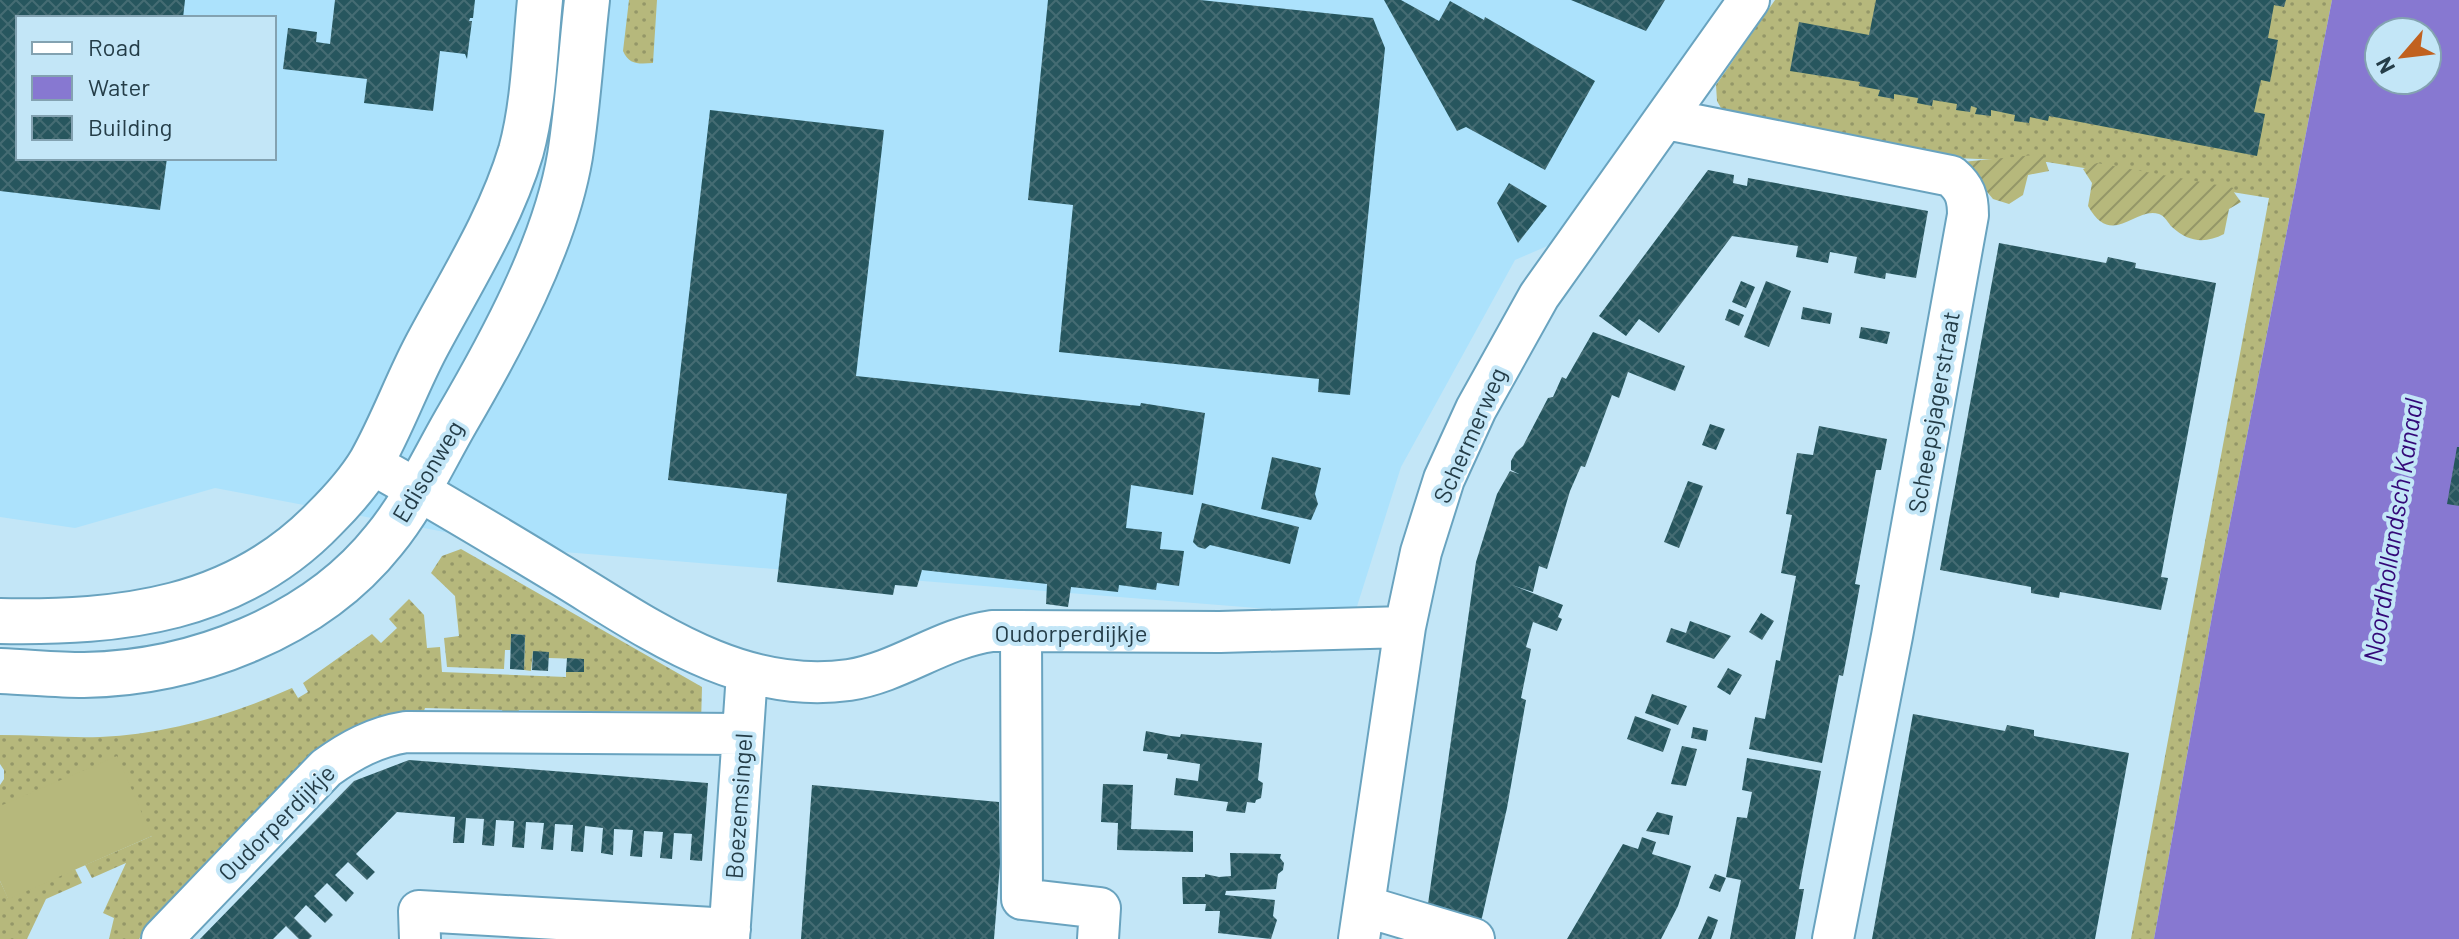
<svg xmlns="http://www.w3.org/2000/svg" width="2459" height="939" viewBox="0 0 2459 939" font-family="Barlow,sans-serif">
<defs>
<pattern id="grass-dots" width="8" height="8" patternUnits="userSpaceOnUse" patternTransform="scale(2)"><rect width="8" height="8" fill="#b6b87c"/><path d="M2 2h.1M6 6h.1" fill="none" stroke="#949768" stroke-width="1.8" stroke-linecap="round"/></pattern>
<pattern id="garden-furrows" width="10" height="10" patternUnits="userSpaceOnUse" patternTransform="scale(2)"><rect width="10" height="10" fill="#b6b87c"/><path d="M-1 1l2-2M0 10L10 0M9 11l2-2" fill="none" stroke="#949768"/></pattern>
<pattern id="building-cross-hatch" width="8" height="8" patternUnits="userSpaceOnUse" patternTransform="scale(2)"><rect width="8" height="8" fill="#27565e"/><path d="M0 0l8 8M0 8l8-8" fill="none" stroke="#456c73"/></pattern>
</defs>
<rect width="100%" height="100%" fill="#c3e6f7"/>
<path fill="#ace2fc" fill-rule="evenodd" d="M0 0H1726L1552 244 1515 260 1401 467 1354 616 539 550 215 488 75 528 0 517ZM18 18H274V158H18Z"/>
<path fill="url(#grass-dots)" d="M629 0H657L653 63C639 64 629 65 623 51Z
M1775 0H2332L2214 605 2154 939H2131L2269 198 2047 162 1956 158 1724 113 1717 101 1716 85Z
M461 549 702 687 701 724 689 712 611 711 597 720 594 711 519 710 516 718H505L502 710 425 708 422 717 147 927 139 939H109L114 918 103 913 126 863 92 878 85 865 152 836 0 806V785L4 779V770L0 764V735C33 735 67 738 100 737 166 734 232 715 292 688L298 698 308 692 303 683 372 634 381 643 397 628 389 619 409 599 424 615 427 648 440 647 442 672 566 677V672H583L584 659 548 658 533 651 531 671 524 670 525 635 512 634 510 650H505L504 669 447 667 444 638 459 636 455 596 431 573 442 556Z
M75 869 82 883 46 899 27 939H0V881L8 898Z"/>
<path fill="url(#garden-furrows)" d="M2043 154 2049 171 2028 175 2023 195 2009 204 1993 199 1962 162Z
M2097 163 2234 188 2233 191 2241 202 2229 209 2224 234C2205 244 2188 242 2172 227 2168 223 2165 216 2159 214 2135 206 2112 249 2088 206L2092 183 2083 169Z"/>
<path fill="#b6b87c" d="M117 756 152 836 8 899 0 881V806Z"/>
<path fill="#8778d1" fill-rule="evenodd" d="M2332 0H2459V939H2154L2214 605ZM2379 32H2427V80H2379Z"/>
<path fill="url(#building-cross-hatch)" d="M0 0H185L183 18H18V158H167L160 210 0 191Z
M335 0H475L473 18H470L469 21H472L467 59 465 54 440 51 433 111 364 103 367 79 283 69 288 28 317 32 316 42 330 44Z
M1048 0H1200L1373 18 1385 48 1350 395 1318 392 1319 379 1059 352 1073 205 1028 200Z
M1384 0H1401L1439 21 1450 1 1484 20 1485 17 1595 81 1545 170 1466 127 1457 131Z
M1571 0H1665L1646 31Z
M1876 0H2286L2284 7 2274 5 2268 38 2278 40 2270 82 2261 80 2254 112 2265 114 2257 156 2049 116 2048 121 2030 117 2029 123 2014 121 2015 115 1991 110V116L1975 114 1977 108 1971 106 1970 112 1956 110 1957 104 1933 100 1932 106 1917 103 1918 98 1894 94V99L1878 96 1880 90 1859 86 1860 82 1790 71 1799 22 1869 35Z
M710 110 884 130 856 376 1140 406 1141 403 1205 413 1193 495 1131 485 1126 528 1162 532 1160 549 1184 551 1179 586 1157 583 1156 590 1119 585 1118 592 1071 587 1068 607 1046 604 1047 584 922 570 917 587 895 585 893 595 777 582 787 494 668 480Z
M1708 170 1734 175 1733 183 1747 186 1748 178 1928 211 1916 278 1886 273 1885 279 1854 273 1857 257 1830 252 1828 263 1796 257 1798 246 1732 236 1659 333 1639 319 1626 336 1599 316Z
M1509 183 1547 206 1518 243 1497 203Z
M1999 243 2106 263 2108 257 2136 263 2135 268 2216 283 2161 577 2168 578 2161 610 2060 592 2059 598 2031 593V587L1940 570Z
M1741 281 1755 287 1746 308 1732 302Z
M1766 281 1791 291 1769 347 1744 337Z
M1803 307 1832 313 1830 324 1801 319Z
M1729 309 1744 315 1739 326 1725 320Z
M1861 327 1890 332 1887 344 1859 338Z
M1593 332 1685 366 1675 391 1628 372 1619 398 1612 395 1585 467 1581 466 1570 491 1547 569 1539 566 1533 592 1512 585 1563 605 1558 617 1562 619 1557 631 1533 622 1526 647 1531 649 1521 698 1526 700 1507 808 1481 922 1428 904 1476 562 1497 494 1510 471 1519 474 1511 470V461L1516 452 1523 446 1548 398 1553 397 1562 377 1566 379Z
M1710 424 1725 429 1716 450 1702 445Z
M1819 426 1887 439 1881 470H1876L1855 584 1860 585 1849 645 1843 676 1839 675 1822 763 1749 749 1755 717 1765 719 1776 660 1780 661 1796 576 1781 573 1792 515 1786 514 1797 453 1813 455Z
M2457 447H2459V506L2447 504Z
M1272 457 1321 468 1315 494 1318 504 1311 520 1261 509Z
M1688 481 1703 486 1679 548 1664 542Z
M1202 503 1299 527 1290 564 1210 545 1205 549 1198 547 1193 542Z
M1761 613 1774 621 1762 640 1749 632Z
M1690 621 1731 636 1714 659 1666 642 1671 628 1686 633Z
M511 634 525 635 524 670 510 669Z
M533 651 549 652 548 671 532 670Z
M567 658 584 659V672H566Z
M1728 668 1742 675 1730 695 1717 687Z
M1652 694 1687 706 1678 725 1645 713Z
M1913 714 2005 731 2007 725 2034 730V736L2129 753 2095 939H1872Z
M1635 716 1671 729 1663 752 1627 739Z
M1693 727 1708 730 1706 741 1691 738Z
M1146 731 1171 736 1180 737 1181 734 1262 743 1258 780 1263 783 1261 798 1256 800 1255 803 1247 802 1245 813 1226 811 1228 802 1174 795 1176 778 1198 781 1200 764 1167 759 1168 754 1143 751Z
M1682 746 1697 749 1686 786 1671 784Z
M1747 758 1821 771 1799 889H1804L1795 939H1730L1741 880 1726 877 1737 817 1747 818 1752 792 1742 790Z
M409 760 708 783 702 861 690 860 692 834 674 833 672 859 660 858 663 832 644 831 642 857 630 856 633 830 614 829 613 855 601 853 603 828 585 826 583 852 571 851 573 825 555 824 553 850 541 849 544 823 526 822 524 848 512 847 514 821 496 820 494 846 482 845 484 819 466 818 464 843H453L455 817 397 812 356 854 375 872 367 880 348 862 335 875 354 893 346 902 327 883 314 896 333 915 325 923 306 905 294 918 312 936 309 939H299L286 926 273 939H200L354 781Z
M1103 784 1133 785 1131 829 1193 831V852L1117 850 1118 823 1101 822Z
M812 785 999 802 1000 864 994 939H801Z
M1657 812 1673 816 1669 835 1646 831Z
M1642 837 1656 842 1652 854 1691 866 1678 906 1661 939H1567L1623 844 1638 849Z
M1230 853 1281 854 1280 858 1284 863 1283 870 1278 874 1276 889 1226 891 1225 895 1275 900 1273 916 1277 920 1271 939 1218 933 1220 911H1205L1206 904H1183L1182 877H1205V874L1219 877 1231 876Z
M1715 874 1726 878 1720 892 1709 888Z
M1708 916 1718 920 1713 934 1711 939H1698Z"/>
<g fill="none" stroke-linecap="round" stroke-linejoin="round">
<g stroke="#69a3bf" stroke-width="44">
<path id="minor" d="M1666 119 1951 176C1965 188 1968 197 1968 215L1892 636 1833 939
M370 463C432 497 493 534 554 571 644 625 737 696 849 680 900 672 941 638 992 631L1220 632 1405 627
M1021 631 1022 899 1100 908 1098 939
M1364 906 1474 939
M162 939 326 768C351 750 375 737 406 732L742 734
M420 939 419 911 730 929
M729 939 747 673
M1359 939 1405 627 1421 552 1444 479 1476 409 1539 296 1749 0"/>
</g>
<g stroke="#69a3bf" stroke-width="48">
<path id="tertiary" d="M0 621C121 623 236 611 325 518 341 502 359 482 371 462 392 425 406 385 426 347 460 283 500 221 521 151 534 103 535 49 540 0
M0 671C28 672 56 675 84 675 194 673 315 627 384 540 413 505 433 461 456 421 501 344 555 245 570 156 578 105 581 52 587 0"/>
</g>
<use href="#minor" stroke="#fff" stroke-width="40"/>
<use href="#tertiary" stroke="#fff" stroke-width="44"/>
</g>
<g text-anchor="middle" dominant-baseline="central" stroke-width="8" stroke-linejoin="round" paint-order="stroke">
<g font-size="24" fill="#243d48" stroke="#c3e6f7">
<text transform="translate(1933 412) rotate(-80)">Scheepsjagerstraat</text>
<text transform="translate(1469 435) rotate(-66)">Schermerweg</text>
<text transform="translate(427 471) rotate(-59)">Edisonweg</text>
<text x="1071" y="632">Oudorperdijkje</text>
<text transform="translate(738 806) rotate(-86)">Boezemsingel</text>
<text transform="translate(276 822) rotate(-45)">Oudorperdijkje</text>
</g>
<g font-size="26" font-style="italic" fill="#330878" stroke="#c3e6f7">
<text transform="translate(2392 530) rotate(-81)">Noordhollandsch Kanaal</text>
</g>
</g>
<rect x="16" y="16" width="260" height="144" fill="#c3e6f7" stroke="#83a2b1" stroke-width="2"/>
<rect x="32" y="42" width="40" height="12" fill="#ffffff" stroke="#83a2b1" stroke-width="2"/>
<text x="88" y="56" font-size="24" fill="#243d48">Road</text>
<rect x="32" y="76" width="40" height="24" fill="#8778d1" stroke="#83a2b1" stroke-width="2"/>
<text x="88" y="96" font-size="24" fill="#243d48">Water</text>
<rect x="32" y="116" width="40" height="24" fill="url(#building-cross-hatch)" stroke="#83a2b1" stroke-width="2"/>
<text x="88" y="136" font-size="24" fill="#243d48">Building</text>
<g transform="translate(2403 56) rotate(242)"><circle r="38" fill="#c3e6f7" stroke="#83a2b1" stroke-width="2"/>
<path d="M0-6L14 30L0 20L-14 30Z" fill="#c1611f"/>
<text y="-12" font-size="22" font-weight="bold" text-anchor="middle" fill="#243d48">N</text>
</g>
</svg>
